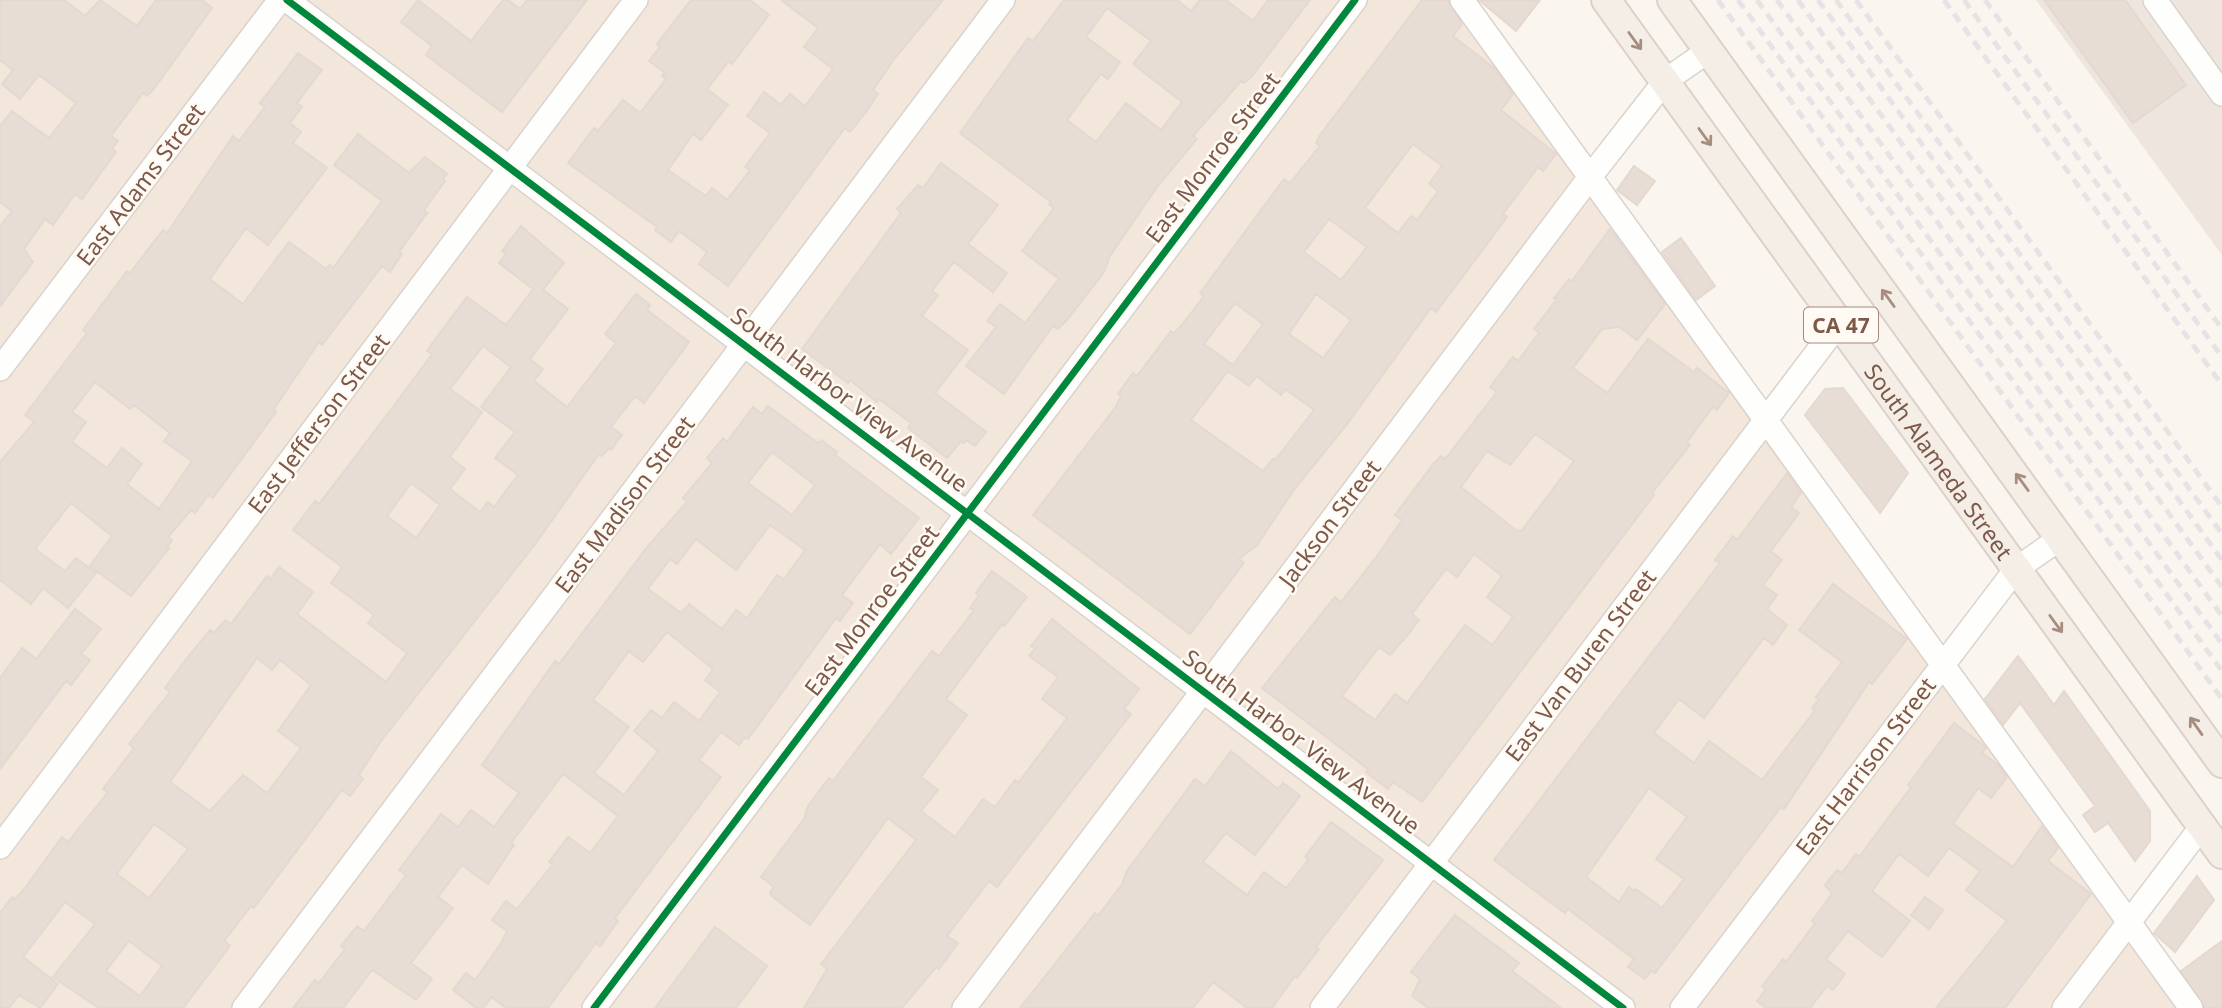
<svg xmlns="http://www.w3.org/2000/svg" width="2222" height="1008" viewBox="0 0 2222 1008" font-family="'Noto Sans',sans-serif">
<rect width="100%" height="100%" fill="#faf5ee"/>
<path fill="#f3e7dc" d="M0 0H1453L2182 1008H0Z"/>
<path fill="#ede5de" d="M2036 0H2222V255Z"/>
<path fill="#e7ddd5" stroke="#e4d8d0" stroke-width="2" fill-rule="evenodd" d="M0 0H64L85 16 100 0 137 26 156 0H202L212 8 153 90 147 96 143 93 111 136 118 141 112 149 116 152 82 199 75 194 53 225 45 219 24 249 33 262 0 306V226L12 211 0 202V126L12 111 49 138 76 103 39 75 20 99 2 84 13 70 0 60Z
M418 0 471 41 503 0H508L520 9 527 0H587L502 112 426 55 432 46 401 22Z
M691 0H750L769 15 732 64 729 61 707 89 728 105 701 140 693 134 668 170 706 196 712 188 727 200 750 170 745 167 770 133 747 116 764 92 781 105 790 94 805 106 833 69 804 47 818 28 781 0H943L895 58 873 90 878 94 866 112 850 132 845 128 728 286 699 264 707 252 679 231 671 242 655 230 657 227 568 163 594 128 598 131 623 100 640 113 666 79 662 76 665 73 649 61 660 47 657 44Z
M1064 0H1177L1191 11 1200 0H1226L1253 21 1268 0H1310L1252 76 1244 83 1241 81 1193 136 1197 139 1157 187 1110 256 1104 272 1067 320 1058 329 1053 326 1004 394 966 366 996 327 987 321 1000 304 1025 323 1059 279 1022 251 1054 208 1049 204 1051 202 960 133 1028 38 1033 41ZM1107 8 1151 41 1133 64 1182 102 1161 130 1126 103 1096 142 1067 120 1101 74 1108 79 1120 62 1086 37Z
M1422 0H1448L1462 24 1453 36 1494 68 1513 94 1501 110 1556 154 1543 171 1538 167 1503 214 1507 217 1458 283 1436 312 1431 308 1348 423 1293 491 1257 545 1239 559 1244 563 1190 634 1033 515 1115 408 1121 396 1118 394 1133 373 1137 376 1171 331 1174 333 1181 326 1204 296 1200 293 1284 179 1290 183 1320 146 1316 143 1320 135ZM1413 144 1442 166 1429 184 1438 191 1417 220 1411 216 1398 233 1365 208ZM1329 219 1367 247 1341 280 1304 252ZM1316 294 1351 320 1323 358 1289 334ZM1235 303 1263 324 1233 365 1204 344ZM1228 371 1249 386 1257 376 1281 395 1285 389 1314 410 1276 459H1273L1263 471 1191 420Z
M1479 0H1540L1516 31Z
M2044 0H2125L2186 85 2133 123Z
M298 53 322 70 297 103 302 107 290 123 301 132 293 143 327 168 268 245 246 228 210 279 243 304 289 242 326 269 330 265 333 268 382 201 334 165 358 134 409 173 425 157 447 174 443 179 445 181 424 210 427 213 399 252 402 254 390 272 382 266 322 345 319 342 274 409 276 412 213 498 208 495 195 513 191 510 168 537 172 540 167 547 169 548 131 596 90 566 112 536 71 503 35 549 65 571 76 558 96 573 68 608 43 588 31 604 0 580V462L34 422 25 415 87 333 83 330 127 271 130 273 163 230 167 233 233 136 239 141 265 107 260 103ZM95 382 130 409 134 405 170 433 164 441 192 461 159 509 127 484 142 464 122 448 107 468 72 442 86 422 72 412Z
M941 163 998 205 968 244 1007 273 993 292 954 262 932 291 938 295 922 316 968 350 935 393 986 432 975 446 966 440 964 443 961 441 947 458 908 428 911 423 879 399 877 402 850 380 848 383 802 349 901 213 897 209 918 185 923 188Z
M1634 166 1655 181 1637 205 1617 190Z
M521 226 564 263 543 290 568 309 530 359 543 369 534 381 567 407 616 343 605 334 636 294 650 305 647 310 689 342 644 403 635 396 611 427 622 435 611 450 609 448 602 456 599 454 536 543 381 741 359 775 363 779 350 796 342 790 254 908 251 906 224 941 230 946 183 1008H99L53 977 95 924 65 902 23 957 58 984 40 1008 19 995 9 1008H0V913L12 897 15 899 25 888 62 837 68 842 108 792 103 789 134 748 129 744 170 692 165 688 187 658 210 630 214 633 225 620 231 624 267 576 271 579 279 567 313 592 297 614 386 682 407 653 368 623 374 615 331 583 342 567 293 530 315 501 319 504 396 403 432 354 427 351 433 342 467 297 506 325 533 289 499 263 506 254 502 251ZM483 346 511 367 481 407 515 432 495 458 518 475 494 507 488 502 480 512 450 489 465 469 450 457 482 412 450 389ZM411 483 440 505 416 538 387 516ZM257 658 272 670 280 660 311 685 278 731 301 748 267 793 243 775 210 811 170 782ZM154 824 188 849 149 898 117 874ZM129 941 162 966 140 996 106 971Z
M1610 229 1665 304 1637 340 1619 327 1602 329 1573 368 1607 393 1648 339 1694 372 1697 368 1729 393 1717 410 1713 407 1687 442 1690 445 1652 493 1654 495 1422 802 1393 782 1388 789 1366 772 1368 769 1262 688 1335 597 1341 602 1377 556 1402 520 1395 515 1434 463 1441 456 1445 459 1497 392 1490 387 1513 357 1518 361 1539 333 1534 329 1557 299 1554 298 1569 279 1572 281ZM1535 434 1574 461 1522 530 1517 531 1461 487 1487 451 1510 465ZM1474 554 1502 576 1487 597 1513 617 1492 645 1465 625 1407 703 1395 694 1375 720 1342 696 1379 647 1390 655 1406 637 1419 620 1412 614 1446 569 1457 577Z
M1681 238 1715 286 1696 300 1662 252Z
M1843 388 1908 473 1880 513 1805 415 1825 389Z
M768 406 818 443 821 440 837 452 835 455 919 518 891 554 880 544 842 595 853 603 840 621 836 618 748 739 745 737 739 745 721 732 699 760 721 777 615 918 618 921 600 946 596 943 548 1008H506L492 997 483 1008H476L453 990 466 973 475 980 502 942 507 931 492 920 506 901 517 909 553 864 549 862 568 837 590 853 618 816 563 774 511 843 514 845 488 884 462 865 438 897 453 908 411 963 432 979 416 1000 372 970 343 1008H293L315 980 319 983 345 949 341 946 357 926 364 931 406 875 399 870 441 814 458 827 471 810 494 827 519 793 482 765 555 661 559 664 648 546 687 502 683 498 712 463 707 458 723 438 727 442 753 407 762 414ZM772 452 815 485 792 515 748 483ZM770 525 805 550 784 579 777 575 747 618 736 610 722 629 689 604 681 613 648 589 670 559 677 564 696 539 736 570ZM667 632 713 669 705 680 720 692 699 721 674 702 662 718 651 710 634 731 658 751 624 795 594 773 629 727 593 700 629 651 643 662Z
M1787 473 1801 493 1791 507 1799 513 1771 551 1782 560 1763 585 1777 595 1767 609 1787 625 1773 645 1764 638 1704 718 1679 699 1654 733 1694 763 1709 741 1762 780 1815 710 1812 708 1819 699 1816 697 1842 662 1799 630 1833 584 1907 639 1872 684 1869 682 1784 809 1781 807 1655 973 1651 971 1645 979 1628 967 1634 959 1568 909 1565 913 1494 860 1720 563 1715 560 1733 536 1737 540ZM1649 788 1687 817 1656 859 1684 879 1662 908 1636 889 1634 891 1629 887 1619 902 1586 877Z
M992 571 1027 597 1004 626 1002 624 946 699 967 715 921 777 938 790 921 811 955 837 983 799 995 807 1015 780 1018 783 1067 718 1042 699 1058 677 1029 656 1035 649 1031 646 1052 619 1139 689 1124 709 1131 714 997 887 989 881 947 936 958 943 939 969 936 967 902 1008H804L827 969 821 964 916 840 888 818 810 925 773 897 770 893 774 887 761 877 804 819 808 806 829 778 833 781 932 651 939 656 974 610 970 608 979 595 976 593Z
M75 609 101 629 81 654 90 660 71 685 66 681 0 769V678L22 648 36 659Z
M2018 656 2054 705 2064 691 2150 811V841L2135 861 2108 823 2095 832 2083 815 2095 806 2020 703 2003 725 1985 699Z
M1954 723 1983 745 1986 748 1982 753 1997 764 2007 777 1991 798 1978 788 1953 824 2013 867 2042 826 2058 848 2048 861 2091 894 2005 1008H1936L2007 921 1966 890 1980 871 1949 848 1928 876 1899 854 1872 891 1910 921 1882 957 1848 931 1826 959 1845 974 1833 990 1827 986 1810 1008H1766L1757 1001 1766 989 1762 986 1783 959 1786 962 1815 923 1812 921 1832 894 1825 885 1837 870 1842 873 1856 854 1859 857 1911 787 1908 785Z
M1231 751 1278 789 1283 783 1300 796 1255 855 1226 833 1203 862 1247 895 1264 872 1286 888 1309 859 1305 857 1331 822 1383 860 1316 947 1319 949 1297 978 1295 976 1272 1008H1247L1213 982 1193 1008H1020L1095 913 1098 916 1122 884 1127 871 1195 779 1205 786Z
M2197 876 2214 900 2175 952 2154 933Z
M1925 897 1943 910 1929 929 1911 915Z
M1455 915 1519 963 1512 971 1561 1008H1428L1412 996 1420 979 1411 972Z
M715 927 767 966 736 1008H655Z
M2222 941V1008H2205L2181 971Z"/>
<g fill="none" stroke-linecap="round" stroke-linejoin="round">
<g stroke="#dad2cc" stroke-width="26">
<path id="minor" d="M287 0 1623 1008
M1462 0 2191 1008
M2155 0 2222 94
M0 369 280 0
M0 847 636 0
M244 1008 1003 0
M594 1008 1355 0
M964 1008 1590 177 1665 81 1708 51
M1322 1008 1839 323
M1682 1008 2016 569 2062 537
M2064 1008 2202 826"/>
</g>
<g stroke="#dcd0ca" stroke-width="32">
<g id="major">
<path id="s1" d="M1606 0 2222 854"/>
<path d="M1672 0 2222 763"/>
</g>
</g>
<use href="#minor" stroke="#fefefc" stroke-width="23"/>
<use href="#major" stroke="#f4eee6" stroke-width="28"/>
<path stroke="#e6e3e6" stroke-width="5" stroke-dasharray="10 7" stroke-linecap="butt" d="M1718 0 2222 699
M1738 0 2222 671
M1757 0 2222 644
M1777 0 2222 616
M1798 0 2222 587
M1818 0 2222 560
M1836 0 2222 534
M1856 0 2222 507
M1944 0 2222 385
M1964 0 2222 357
M1985 0 2222 329"/>
<g stroke="#fffaf3" stroke-width="11">
<path id="cycleway" d="M287 0 1623 1008
M594 1008 1355 0"/>
</g>
<use href="#cycleway" stroke="#00873e" stroke-width="7"/>
</g>
<defs><path id="oneway-shaft" d="M-6 0H5M1.5-3L5.5 0L1.5 3" fill="none" stroke-width="1.6" stroke-linecap="round" stroke-linejoin="round" transform="scale(1.75)"/></defs>
<g stroke="#a78d80">
<use href="#oneway-shaft" transform="translate(1635 41) rotate(54)"/>
<use href="#oneway-shaft" transform="translate(1705 137) rotate(54)"/>
<use href="#oneway-shaft" transform="translate(1888 298) rotate(-126)"/>
<use href="#oneway-shaft" transform="translate(2022 482) rotate(-126)"/>
<use href="#oneway-shaft" transform="translate(2056 624) rotate(54)"/>
<use href="#oneway-shaft" transform="translate(2196 726) rotate(-125)"/>
</g>
<g text-anchor="middle" dominant-baseline="central" stroke-width="5" stroke-linejoin="round" paint-order="stroke">
<rect fill="#fffaf3" stroke="#a4897c" stroke-width="2" x="1804" y="307.5" width="74" height="35" rx="5"/>
<g font-size="21" font-weight="bold" fill="#7d5949">
<text x="1841" y="325">CA 47</text>
</g>
<g font-size="23" fill="#7d5949" stroke="#fffaf3">
<text transform="translate(1212 157) rotate(-53)">East Monroe Street</text>
<text transform="translate(140 184) rotate(-53)">East Adams Street</text>
<text transform="translate(850 399) rotate(37)">South Harbor View Avenue</text>
<text transform="translate(318 423) rotate(-53)">East Jefferson Street</text>
<text stroke="none"><textPath href="#s1" startOffset="569">South Alameda Street</textPath></text>
<text transform="translate(624 504) rotate(-53)">East Madison Street</text>
<text transform="translate(1329 523) rotate(-53)">Jackson Street</text>
<text transform="translate(871 610) rotate(-53)">East Monroe Street</text>
<text transform="translate(1580 665) rotate(-53)">East Van Buren Street</text>
<text transform="translate(1302 741) rotate(37)">South Harbor View Avenue</text>
<text transform="translate(1865 766) rotate(-53)">East Harrison Street</text>
</g>
</g>
</svg>
